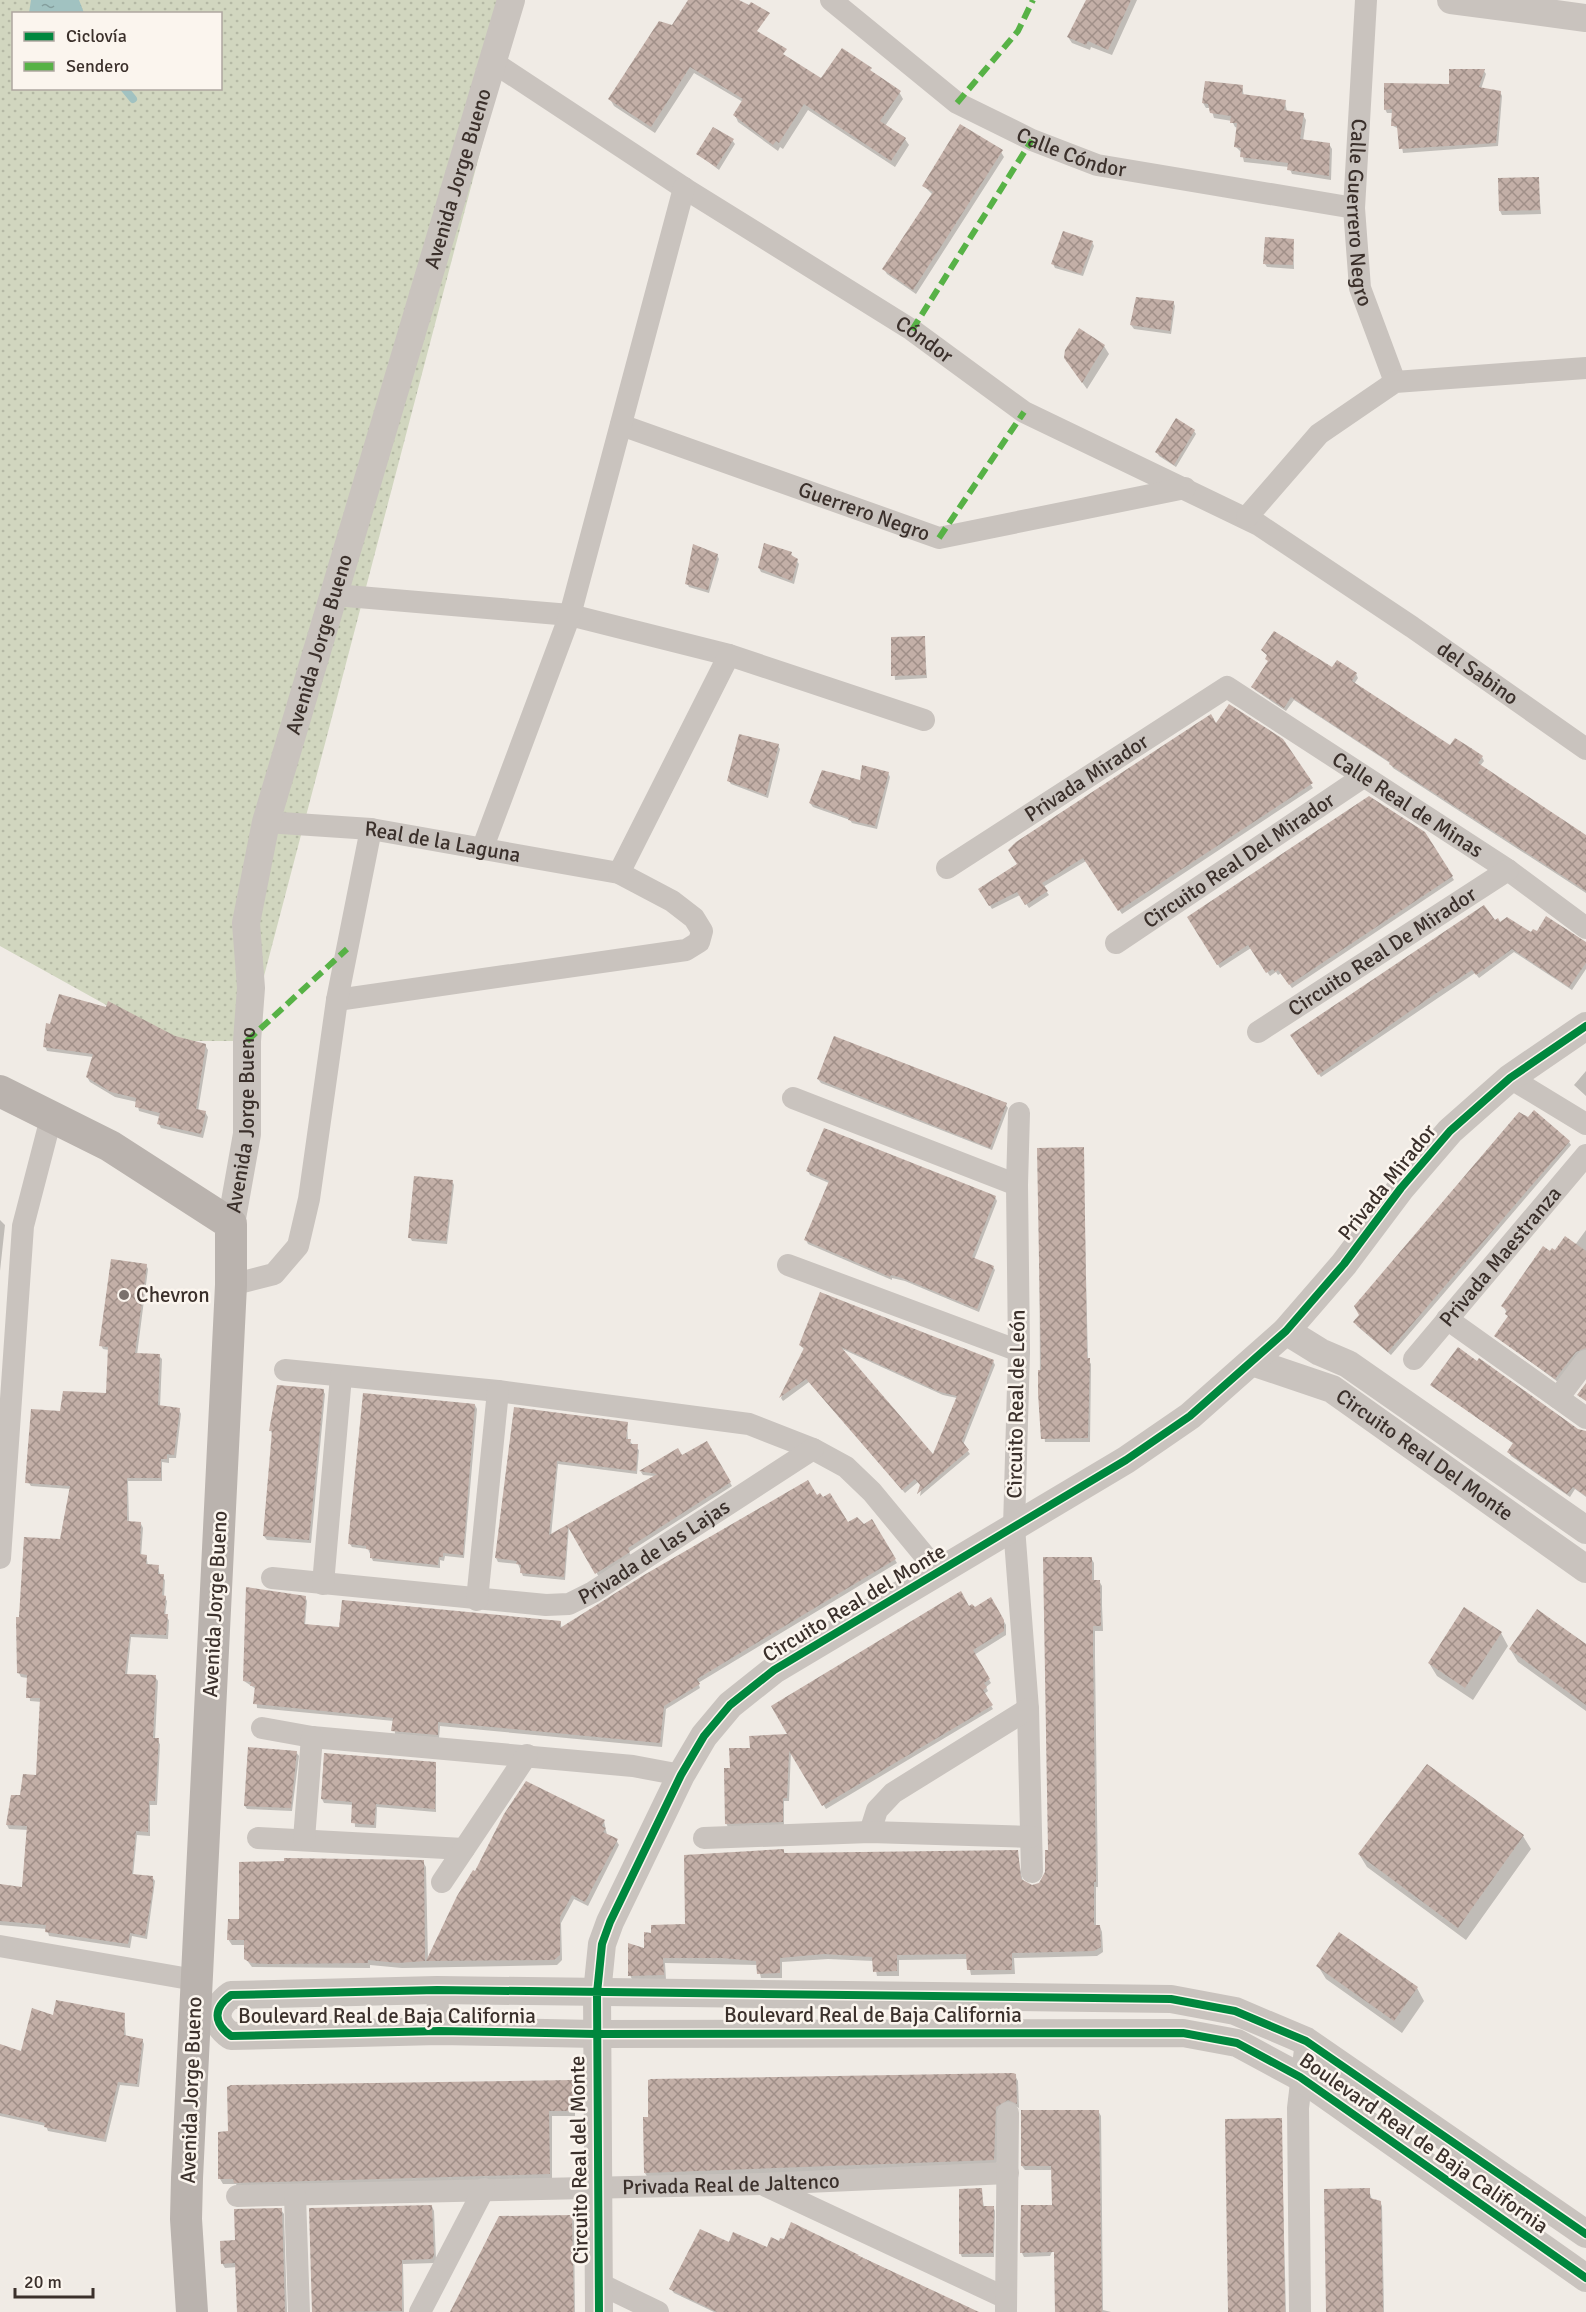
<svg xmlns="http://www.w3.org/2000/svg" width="1586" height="2312" viewBox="0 0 1586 2312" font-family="Signika,sans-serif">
<defs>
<pattern id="grass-dots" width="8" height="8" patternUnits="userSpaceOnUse" patternTransform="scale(1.5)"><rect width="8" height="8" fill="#d1d6bf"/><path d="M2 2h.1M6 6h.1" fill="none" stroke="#b4b8a4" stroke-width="1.8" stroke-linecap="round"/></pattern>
<pattern id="water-ripples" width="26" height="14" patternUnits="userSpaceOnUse" patternTransform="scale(1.5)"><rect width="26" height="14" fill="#a1c2c1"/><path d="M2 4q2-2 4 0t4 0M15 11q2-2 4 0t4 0" fill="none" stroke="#849e9d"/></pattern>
<pattern id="building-cross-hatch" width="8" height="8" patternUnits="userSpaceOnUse" patternTransform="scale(1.5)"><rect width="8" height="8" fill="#c3afa7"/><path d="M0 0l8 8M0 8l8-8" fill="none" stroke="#a08f88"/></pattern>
</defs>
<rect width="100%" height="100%" fill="#f0ebe5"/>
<path fill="url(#grass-dots)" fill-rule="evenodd" d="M0 0H520L247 1041H171L0 946ZM14 14H220V88H14Z"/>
<path fill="url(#water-ripples)" d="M31 0H79L84 13H29Z"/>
<path fill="#0003" fill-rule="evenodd" d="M1088 0H1137L1112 55 1091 47 1090 50 1072 43 1068 37Z
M660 23 822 80 899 92 903 99 885 126 905 139 909 145 895 167 808 110 783 149 780 147 778 151 738 122 735 115 743 102 694 73 655 133 614 106 610 99Z
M1484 71 1486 74 1481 89 1500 92 1502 96 1498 146 1403 153 1399 129 1393 126V113H1387L1385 109Z
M1242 87 1244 96 1285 101 1287 112 1303 115 1306 120 1303 141 1329 144 1332 149 1331 180 1292 174 1289 167 1244 162 1242 153 1236 147 1238 128 1235 127 1232 121 1214 118 1211 108H1206L1203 103Z
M732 140 735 144 719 170 698 154Z
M1001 152 1004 157 916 294 887 274 884 269 933 195 924 186Z
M1538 178 1541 214 1502 215 1500 211Z
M1293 241 1294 269 1267 267 1265 264Z
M1092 242 1094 246 1083 276 1055 268 1053 264Z
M1173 302 1175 306 1171 334 1134 329 1131 325Z
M1104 346 1109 354 1087 389 1071 367Z
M1194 431 1196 434 1176 467 1159 456 1157 452Z
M791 554 799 564 794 584 761 572 759 568Z
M717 555 719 559 709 593 689 587 687 583Z
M924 637 927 678 895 680 892 639Z
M1262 650 1356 674 1358 678 1354 684 1450 747 1482 757 1484 761 1480 766 1586 836V893L1393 768 1390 763 1294 700 1286 711 1255 690 1253 687 1269 663 1268 656Z
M1216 726 1282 740 1313 788 1122 914 1086 861 1043 887 1049 895 1029 908 1020 895 992 909 980 890Z
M778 746 780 749 768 798 731 784 729 781Z
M888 773 890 777 877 829 852 823 850 820 813 807 810 803Z
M1424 833 1454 880 1292 988 1281 973 1278 975 1276 972 1270 976 1251 948 1220 968 1189 917Z
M1494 922 1532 934 1586 944V969L1572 990 1514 952 1479 978 1475 973 1321 1077 1294 1039Z
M175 1038 205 1045 208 1050 198 1111 205 1112 208 1117 203 1138 161 1128 159 1124 160 1117 139 1111 137 1102 115 1097 90 1082 87 1077 93 1057 47 1051 45 1046Z
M1586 1071V1096L1574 1085Z
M818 1079 1006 1105 1008 1108 992 1150 821 1083Z
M1569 1142 1571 1145 1391 1355 1357 1326 1355 1322Z
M1083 1148 1088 1360 1091 1364 1090 1442H1045L1040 1393 1039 1150Z
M808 1171 995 1197 997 1201 974 1260 993 1267 995 1270 979 1312 905 1281 892 1278V1280L808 1244 806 1240 829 1183 810 1175Z
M452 1181 454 1185 447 1244 412 1241 410 1237Z
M0 1220 5 1225 0 1271Z
M1586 1230V1353L1558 1382 1496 1336 1509 1317 1503 1306 1550 1253 1575 1245Z
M146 1265 148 1269 137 1355 159 1356 162 1359 160 1407 179 1410 181 1414 176 1458H169V1463L162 1462V1481H128L129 1523 141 1524 143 1528 141 1556H146L148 1565 158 1567 160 1575 165 1580 164 1597 167 1601 165 1616 169 1620 168 1639 131 1637 127 1675 155 1677 158 1681 155 1739 160 1744 157 1805H150V1836L137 1835 133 1876 152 1877 155 1881 147 1939 132 1936 130 1948 49 1936 47 1929 0 1925V1886L23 1888 29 1830 9 1829 7 1825 21 1797 37 1777 42 1702 30 1701 28 1678 21 1677 19 1673 20 1619 62 1540 71 1489 31 1486 29 1483 62 1412 107 1394 109 1350 103 1349 101 1345Z
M821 1294 993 1361 995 1365 963 1445 970 1454 920 1496 922 1485 918 1482 905 1493 809 1382 783 1401 781 1398 805 1350 800 1345ZM840 1348 943 1395 957 1398 933 1457Z
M1432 1385 1586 1433V1497L1575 1489 1570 1497 1511 1456 1509 1452 1514 1444Z
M323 1391 325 1394 311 1543 267 1540 264 1536 273 1435 270 1430Z
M475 1405 477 1409 464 1558 445 1556 444 1561 440 1560V1568L373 1561 368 1549 352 1547 350 1544Z
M515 1409 627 1423 628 1440 639 1450 637 1474 558 1464 551 1536 655 1476 643 1475 641 1472 678 1450 682 1457 707 1443 732 1486 629 1552 631 1556 599 1577 569 1526 565 1580 523 1576 518 1564 498 1562 496 1558Z
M817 1497 848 1524 864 1526 872 1521 897 1563 698 1683 700 1688 666 1709 662 1747 440 1726 439 1738 395 1734 394 1721 257 1708 256 1689 244 1681 305 1597 307 1601 305 1625 340 1629 560 1622 562 1629Z
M1091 1558 1094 1563V1581H1099L1102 1586V1605L1103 1631H1095V1656L1098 1887H1096V1927H1100L1102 1932 1103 1952 1097 1956 1014 1958 1015 1974 971 1975 968 1959 899 1960V1976H877L874 1961 828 1959 782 1962V1978H761L758 1965 665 1963 666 1980 633 1981 630 1975 646 1949 687 1926 783 1850 786 1855 1017 1852 1023 1882 1032 1887 1045 1880Z
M991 1599 1006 1625V1635L974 1655 991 1683 986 1687 988 1691 984 1694 993 1709 826 1809 791 1750 789 1801H784V1825L728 1827 726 1823 731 1770 751 1749 790 1735 969 1608 974 1609Z
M1501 1633 1508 1646 1473 1700 1437 1676 1429 1663Z
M1586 1646V1711L1518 1662 1510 1649Z
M296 1752 299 1756 292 1811 247 1809 245 1806Z
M436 1763V1812L377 1807 376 1828 355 1827 354 1805 324 1803 322 1799Z
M604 1821 607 1835 616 1840 619 1845 588 1906 574 1899 561 1923 562 1960 557 1965 402 1968 370 1965V1968L252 1967 246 1959V1945H232L228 1939 241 1920 423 1862 426 1867 428 1961Z
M1523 1836 1531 1849 1466 1940 1367 1867 1359 1854Z
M1318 1966 1417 1988 1424 2001 1402 2033 1326 1979Z
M124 2014 126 2037 142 2040 144 2044 139 2087 120 2085 106 2142 48 2131 46 2126 0 2116V2046L22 2053 54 2017Z
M1015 2076 1018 2081 1019 2108 1013 2105 996 2165 648 2178 645 2173Z
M572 2081 575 2087V2116H552V2179L238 2188 236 2184H223L220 2179Z
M1098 2111 1101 2116 1103 2310 1111 2312H1056L1055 2245 1050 2256 1024 2257 1022 2253 1054 2206 1052 2170H1025L1022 2166Z
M1281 2120 1286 2312H1229Z
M981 2189 984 2207H993L995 2211 994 2257H962L960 2253Z
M1369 2190 1372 2200 1380 2202 1382 2206 1384 2312H1328Z
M432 2207 434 2211 436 2260 434 2263 403 2264 404 2312H314L310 2209Z
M281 2210 284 2214 287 2312H238L237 2267 225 2268 222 2263 236 2242Z
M571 2217 574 2221 575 2312H451Z
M792 2224 976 2312H714L674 2293 671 2289 730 2245 768 2249 785 2241Z"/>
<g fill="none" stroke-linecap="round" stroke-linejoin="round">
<path stroke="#a1c2c1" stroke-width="8" d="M124 88 133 99"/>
</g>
<path fill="url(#building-cross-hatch)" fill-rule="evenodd" d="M688 0H739L749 5 751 2 770 13 757 31 787 49 783 54 821 78 842 48 872 68 870 70 901 91 880 121 906 138 891 161 804 104 779 143 776 141 773 145 733 115 743 99 690 67 651 127 608 99 659 21 672 25Z
M1086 0H1131L1108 50 1088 41 1086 45 1067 37Z
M1449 69H1485L1479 87 1501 91 1496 143 1399 149 1397 126H1391L1392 109 1384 110V83L1449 84Z
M1205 81 1243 85 1242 94 1286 100 1284 110 1304 113 1300 139 1330 143 1329 176 1287 170 1288 163 1240 157 1241 148 1234 147 1237 123H1230L1231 116 1210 113 1208 104 1202 103Z
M960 124 1003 150 913 290 882 269 933 192 922 186Z
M713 127 734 139 716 167 696 154Z
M1539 177 1540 210 1499 211 1498 178Z
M1063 231 1093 241 1081 274 1051 264Z
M1265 237 1294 239 1293 265 1263 264Z
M1136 297 1174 301 1170 331 1130 325Z
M1079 328 1105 345 1082 383 1064 358 1065 350Z
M1176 418 1195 430 1174 465 1155 452Z
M764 543 792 552 791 555 798 559 792 581 758 568Z
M693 544 718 554 708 590 685 584Z
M1274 631 1332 667 1337 660 1357 673 1352 681 1450 745 1455 738 1471 748 1483 756 1478 763 1586 835V891L1389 764 1390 762 1291 697 1284 708 1251 687 1268 661 1265 659 1267 655 1261 650Z
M925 636 926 675 891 676V637Z
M1229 704 1283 739 1313 783 1118 911 1083 858 1042 883 1048 891 1025 905 1017 892 989 906 978 889 1017 864 1008 850 1016 842 1211 714 1216 723Z
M739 734 779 744 766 795 727 781Z
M862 765 889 772 875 826 848 820 849 818 809 803 822 770 860 780Z
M1369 796 1425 832 1453 876 1289 985 1278 970 1275 972 1273 969 1266 973 1248 945 1217 965 1187 917Z
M1484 905 1495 920 1498 918 1500 922 1507 917 1531 932 1533 929 1537 931 1546 916 1586 942V963L1569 987 1512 949 1476 975 1472 970 1432 996 1318 1075 1290 1035Z
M59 994 106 1007 108 1001 175 1036 206 1044 196 1109 206 1111 201 1134 157 1124 160 1113 135 1107 136 1098 111 1092 86 1077 93 1054 43 1047 46 1023 50 1024Z
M834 1036 1007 1103 990 1148 817 1079Z
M1534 1110 1570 1141 1388 1352 1353 1322 1359 1315 1354 1306 1519 1112 1528 1117Z
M824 1128 996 1196 972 1257 994 1266 977 1309 902 1278 891 1275 890 1277 804 1240 829 1181 806 1171Z
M1084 1147 1087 1358H1090L1088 1438 1041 1439 1038 1393V1370H1041L1037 1148Z
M414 1176 453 1180 446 1241 408 1238Z
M1565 1236 1586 1251V1348L1576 1352 1555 1379 1494 1336 1508 1316 1505 1314 1507 1310 1501 1306 1543 1246 1550 1251 1552 1248 1555 1250Z
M111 1259 147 1264 135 1353 160 1354 158 1405 180 1408 174 1455 167 1454V1459H161V1478H127V1521L141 1522 140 1554 147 1555 146 1564 159 1565 158 1574H164L162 1595 166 1596 164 1614H168L166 1635 130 1634 125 1674 156 1675 153 1738H159L155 1801H149L148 1832 136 1831 132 1874 153 1876V1889L145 1936 130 1933 128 1944 45 1932 46 1925 0 1921V1884L22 1887 27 1826 6 1825 11 1795H20L23 1774 36 1775 40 1698H26L27 1675 17 1673 16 1617H19L24 1537 60 1539 70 1486 25 1483 31 1409 60 1411 63 1391 106 1393 108 1347 99 1346Z
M820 1292 994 1360 962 1441 969 1450 917 1494 920 1485 915 1479 902 1490 806 1379 779 1398 804 1348 799 1345ZM841 1347 940 1392 957 1396 933 1454Z
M1458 1347 1477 1361 1479 1358 1578 1429 1586 1431V1496L1573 1487 1567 1494 1507 1452 1513 1443 1430 1385Z
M1586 1383V1401L1577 1395Z
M277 1385 324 1389 309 1540 263 1536 272 1431H269Z
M363 1393 475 1404 463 1555 443 1553V1557H439L438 1565 370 1558V1550L366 1549V1546L348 1544Z
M514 1407 628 1422 626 1439H631L630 1444H638L636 1471 557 1461 549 1535 657 1474 639 1471 678 1448 682 1455 707 1441 731 1482 628 1548 630 1552 595 1574 568 1527 564 1577 520 1573 521 1565 516 1564 517 1561 495 1558Z
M808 1480 817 1495 820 1493 823 1497 830 1493 848 1522 857 1517 864 1524 872 1519 896 1559 697 1679 700 1684 664 1706 660 1743 438 1722V1735L391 1731 393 1718 253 1704 255 1686H250L251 1682 243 1681 246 1587 306 1596 304 1624 339 1627 342 1600 561 1621 560 1628 644 1575Z
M1043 1557H1092V1580H1100L1101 1626H1093V1649L1096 1882H1094V1925H1100L1101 1947 1094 1951 1012 1953V1970H967L966 1954 897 1955V1971L873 1972 872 1957 824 1954 780 1958V1973L757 1974 756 1961 722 1958H663L664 1975 628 1976V1943L644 1948V1932L651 1933V1925L685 1924 684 1855 784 1849V1853L1018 1850 1021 1879 1032 1885 1039 1883 1045 1872V1850H1048Z
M961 1591 969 1606 972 1604 975 1607 991 1597 1004 1620V1631L973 1650 990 1679 984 1683 987 1687 983 1690 993 1705 822 1806 789 1751 787 1798H783V1822L725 1824 724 1768H730L729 1748H750L749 1736 787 1734 771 1706Z
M1464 1607 1502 1632 1465 1688 1428 1663Z
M1537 1609 1586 1644V1705L1509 1649Z
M248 1747 297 1751 291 1808 244 1806Z
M324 1753 436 1762 435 1809 376 1804 374 1825 351 1823 352 1802 321 1799Z
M1427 1764 1524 1835 1458 1928 1358 1854Z
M526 1781 605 1820 602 1826 606 1828 603 1832 618 1839 585 1902 572 1895 560 1917V1955L554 1960 426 1961 457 1896 473 1870 475 1871 504 1814Z
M284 1858 424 1860 425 1961 398 1963 368 1960V1963L269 1964 251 1963 244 1959V1940H227L228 1919H239V1862L284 1861Z
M1339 1932 1418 1987 1394 2021 1316 1966Z
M56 2000 125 2013 124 2035 143 2039 137 2084 118 2082 104 2139 44 2127 45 2123 0 2113V2044L21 2051 32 2008 53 2015Z
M1013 2073 1016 2074 1017 2104 1008 2100 996 2107 994 2160 644 2173 643 2117H648V2080L651 2079Z
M573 2080V2111H549L550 2174 234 2183 233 2179H218V2132L228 2131 227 2087 231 2085Z
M1021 2110H1099L1102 2312H1055L1054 2252 1020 2253 1021 2205H1052L1051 2166H1021Z
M1282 2118 1285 2312H1228L1225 2119Z
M982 2188 983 2206H994L993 2253 959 2254V2189Z
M1370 2188V2198L1381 2201 1383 2312H1326L1324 2189Z
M432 2205 434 2255 432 2259 402 2260V2311L312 2312 309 2208Z
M282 2208 285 2312H237L235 2263 221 2264 220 2241 235 2240 234 2209Z
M572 2215 574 2312H450L499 2216Z
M791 2222 859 2255H857L979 2312H717L669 2289 700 2229 729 2242 733 2232 767 2247 771 2237 779 2241 780 2238 784 2239Z"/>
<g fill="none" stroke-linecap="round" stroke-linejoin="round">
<g stroke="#c9c3be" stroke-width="22">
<path id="s1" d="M831 0 957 103 1032 140 1097 165 1354 208"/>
<path id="s2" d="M1366 0 1354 208 1360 288 1395 382"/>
<path id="s3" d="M493 62 684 188 912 330 1024 412 1259 525 1412 627 1586 749"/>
<path id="s4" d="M621 425 939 538 1185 488"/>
<path d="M1247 517 1319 434 1395 382 1586 368"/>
<path d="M335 595 570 615 729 655 924 720"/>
<path id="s5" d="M266 822 371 829 619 873 672 901 694 918 702 931 699 942 686 950 337 1000"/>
<path d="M483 847 570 615 684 188"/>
<path id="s6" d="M947 868 1227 687 1508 870 1586 928"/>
<path d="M619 873 729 655"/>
<path id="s7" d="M1116 943 1363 777"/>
<path id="s8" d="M1258 1032 1508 870"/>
<path d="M1510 1078 1586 1124"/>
<path d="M793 1098 1017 1185"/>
<path d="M1019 1113 1017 1185 1019 1351 1014 1527 1028 1709 1032 1872"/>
<path d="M788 1265 1019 1351"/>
<path d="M231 1285 274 1274 298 1246 309 1199 337 1000 371 829"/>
<path d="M1447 1319 1586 1418"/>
<path id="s9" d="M1414 1359 1586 1155"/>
<path d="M285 1370 498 1391 749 1424 813 1449 846 1467 872 1492 939 1573"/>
<path d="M1558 1398 1586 1361"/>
<path d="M0 1558 23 1226 51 1118"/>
<path id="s10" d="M272 1578 546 1605 569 1604 593 1592 813 1449"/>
<path d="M323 1584 341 1376"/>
<path d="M477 1600 498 1391"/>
<path d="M262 1728 312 1737 633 1766 681 1775"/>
<path d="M870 1832 877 1810 893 1793 1028 1709"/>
<path d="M258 1838 464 1849"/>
<path d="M704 1838 870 1832 1031 1837"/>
<path d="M304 1839 312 1737"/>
<path d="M442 1882 527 1755"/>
<path d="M0 1946 195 1980"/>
<path d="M437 1990 439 2031"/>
<path d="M766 2186 1006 2298"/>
<path id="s11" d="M237 2196 762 2184 1008 2173"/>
<path d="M295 2196 299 2312"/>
<path d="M598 2283 658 2312"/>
<path d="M1006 2311 1008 2113"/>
<path d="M420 2312 484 2189"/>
<path d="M1300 2312 1298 2108 1306 2041"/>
</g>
<g stroke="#c9c3be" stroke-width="28">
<path d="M1451 0 1586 18"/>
<path id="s12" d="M231 1224 247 1134V1041L251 988 246 923 266 822 511 0"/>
<path d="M1286 1331 1320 1352 1348 1364 1586 1530"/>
<path id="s13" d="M1252 1362 1332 1389 1586 1569"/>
<path d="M1586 2234 1306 2041 1235 2011 1171 1999 437 1990 231 1995C213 2008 213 2023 231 2036L439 2031 596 2034 1183 2033 1237 2043 1300 2077 1586 2278"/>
<path d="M599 2312 597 1993 602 1944 610 1922 681 1775 704 1736 730 1705 774 1670 1126 1460 1190 1416 1286 1331 1344 1264 1401 1188 1450 1131 1510 1078 1586 1026"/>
</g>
<path stroke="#bab3ae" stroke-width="32" d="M0 1091 110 1146 231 1224V1285L187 2178 186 2219 192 2312"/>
<path stroke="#57b246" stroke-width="6" stroke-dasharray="12 6" stroke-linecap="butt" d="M957 103 1018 31 1033 0
M912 330 1032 140
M939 538 1024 412
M247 1041 347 949"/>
<g stroke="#fbf5ee" stroke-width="11">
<path id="cycleway" d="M1586 2234 1306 2041 1235 2011 1171 1999 437 1990 231 1995C213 2008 213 2023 231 2036L439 2031 596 2034 1183 2033 1237 2043 1300 2077 1586 2278
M599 2312 597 1993 602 1944 610 1922 681 1775 704 1736 730 1705 774 1670 1126 1460 1190 1416 1286 1331 1344 1264 1401 1188 1450 1131 1510 1078 1586 1026"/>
</g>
<use href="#cycleway" stroke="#00873e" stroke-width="8"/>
</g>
<circle fill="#7a716c" stroke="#fbf5ee" stroke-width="2" cx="124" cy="1295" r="6"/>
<g text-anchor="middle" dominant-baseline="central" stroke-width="5" stroke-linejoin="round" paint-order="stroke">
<g font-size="21" fill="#3b302b" stroke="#fbf5ee">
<text stroke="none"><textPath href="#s1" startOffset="288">Calle Cóndor</textPath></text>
<text stroke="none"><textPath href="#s12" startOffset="1077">Avenida Jorge Bueno</textPath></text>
<text stroke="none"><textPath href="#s2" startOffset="213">Calle Guerrero Negro</textPath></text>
<text stroke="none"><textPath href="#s3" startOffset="513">Cóndor</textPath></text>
<text stroke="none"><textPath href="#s4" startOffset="258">Guerrero Negro</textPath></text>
<text stroke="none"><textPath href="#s12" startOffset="591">Avenida Jorge Bueno</textPath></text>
<text stroke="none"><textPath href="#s3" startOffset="1161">del Sabino</textPath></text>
<text stroke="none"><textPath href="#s6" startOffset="166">Privada Mirador</textPath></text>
<text stroke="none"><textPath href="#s6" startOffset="549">Calle Real de Minas</textPath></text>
<text stroke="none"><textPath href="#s5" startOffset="178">Real de la Laguna</textPath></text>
<text stroke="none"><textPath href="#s7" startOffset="148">Circuito Real Del Mirador</textPath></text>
<text stroke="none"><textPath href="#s8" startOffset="148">Circuito Real De Mirador</textPath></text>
<text stroke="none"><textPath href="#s12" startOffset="105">Avenida Jorge Bueno</textPath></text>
<text transform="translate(1387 1182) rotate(-51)">Privada Mirador</text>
<text stroke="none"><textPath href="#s9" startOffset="134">Privada Maestranza</textPath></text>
<text transform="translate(1016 1404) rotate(-89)">Circuito Real de León</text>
<text stroke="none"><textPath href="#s13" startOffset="198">Circuito Real Del Monte</textPath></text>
<text stroke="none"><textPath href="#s10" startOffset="398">Privada de las Lajas</textPath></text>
<text transform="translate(854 1603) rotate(-31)">Circuito Real del Monte</text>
<text transform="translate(215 1604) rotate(-87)">Avenida Jorge Bueno</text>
<text x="873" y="2015">Boulevard Real de Baja California</text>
<text x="387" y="2016">Boulevard Real de Baja California</text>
<text transform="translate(191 2090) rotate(-88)">Avenida Jorge Bueno</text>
<text transform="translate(1424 2143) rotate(35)">Boulevard Real de Baja California</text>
<text transform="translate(579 2160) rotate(-91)">Circuito Real del Monte</text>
<text stroke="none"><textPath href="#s11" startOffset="494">Privada Real de Jaltenco</textPath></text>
</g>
<g font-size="21" fill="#3b302b" stroke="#fbf5ee" text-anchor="start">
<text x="136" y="1295">Chevron</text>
</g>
</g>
<rect x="12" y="12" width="210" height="78" fill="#fbf5ee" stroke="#aea6a0" stroke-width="1.5"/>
<rect x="24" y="32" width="30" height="9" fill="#00873e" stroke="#aea6a0" stroke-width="1.5"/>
<text x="66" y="42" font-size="18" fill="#3b302b">Ciclovía</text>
<rect x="24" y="62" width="30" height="9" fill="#57b246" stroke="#aea6a0" stroke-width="1.5"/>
<text x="66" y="72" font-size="18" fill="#3b302b">Sendero</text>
<path d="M15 2288v9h78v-9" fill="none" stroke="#3b302b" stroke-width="3"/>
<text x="24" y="2288" font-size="18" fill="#3b302b" stroke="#fbf5ee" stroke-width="4.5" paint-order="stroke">20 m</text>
</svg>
